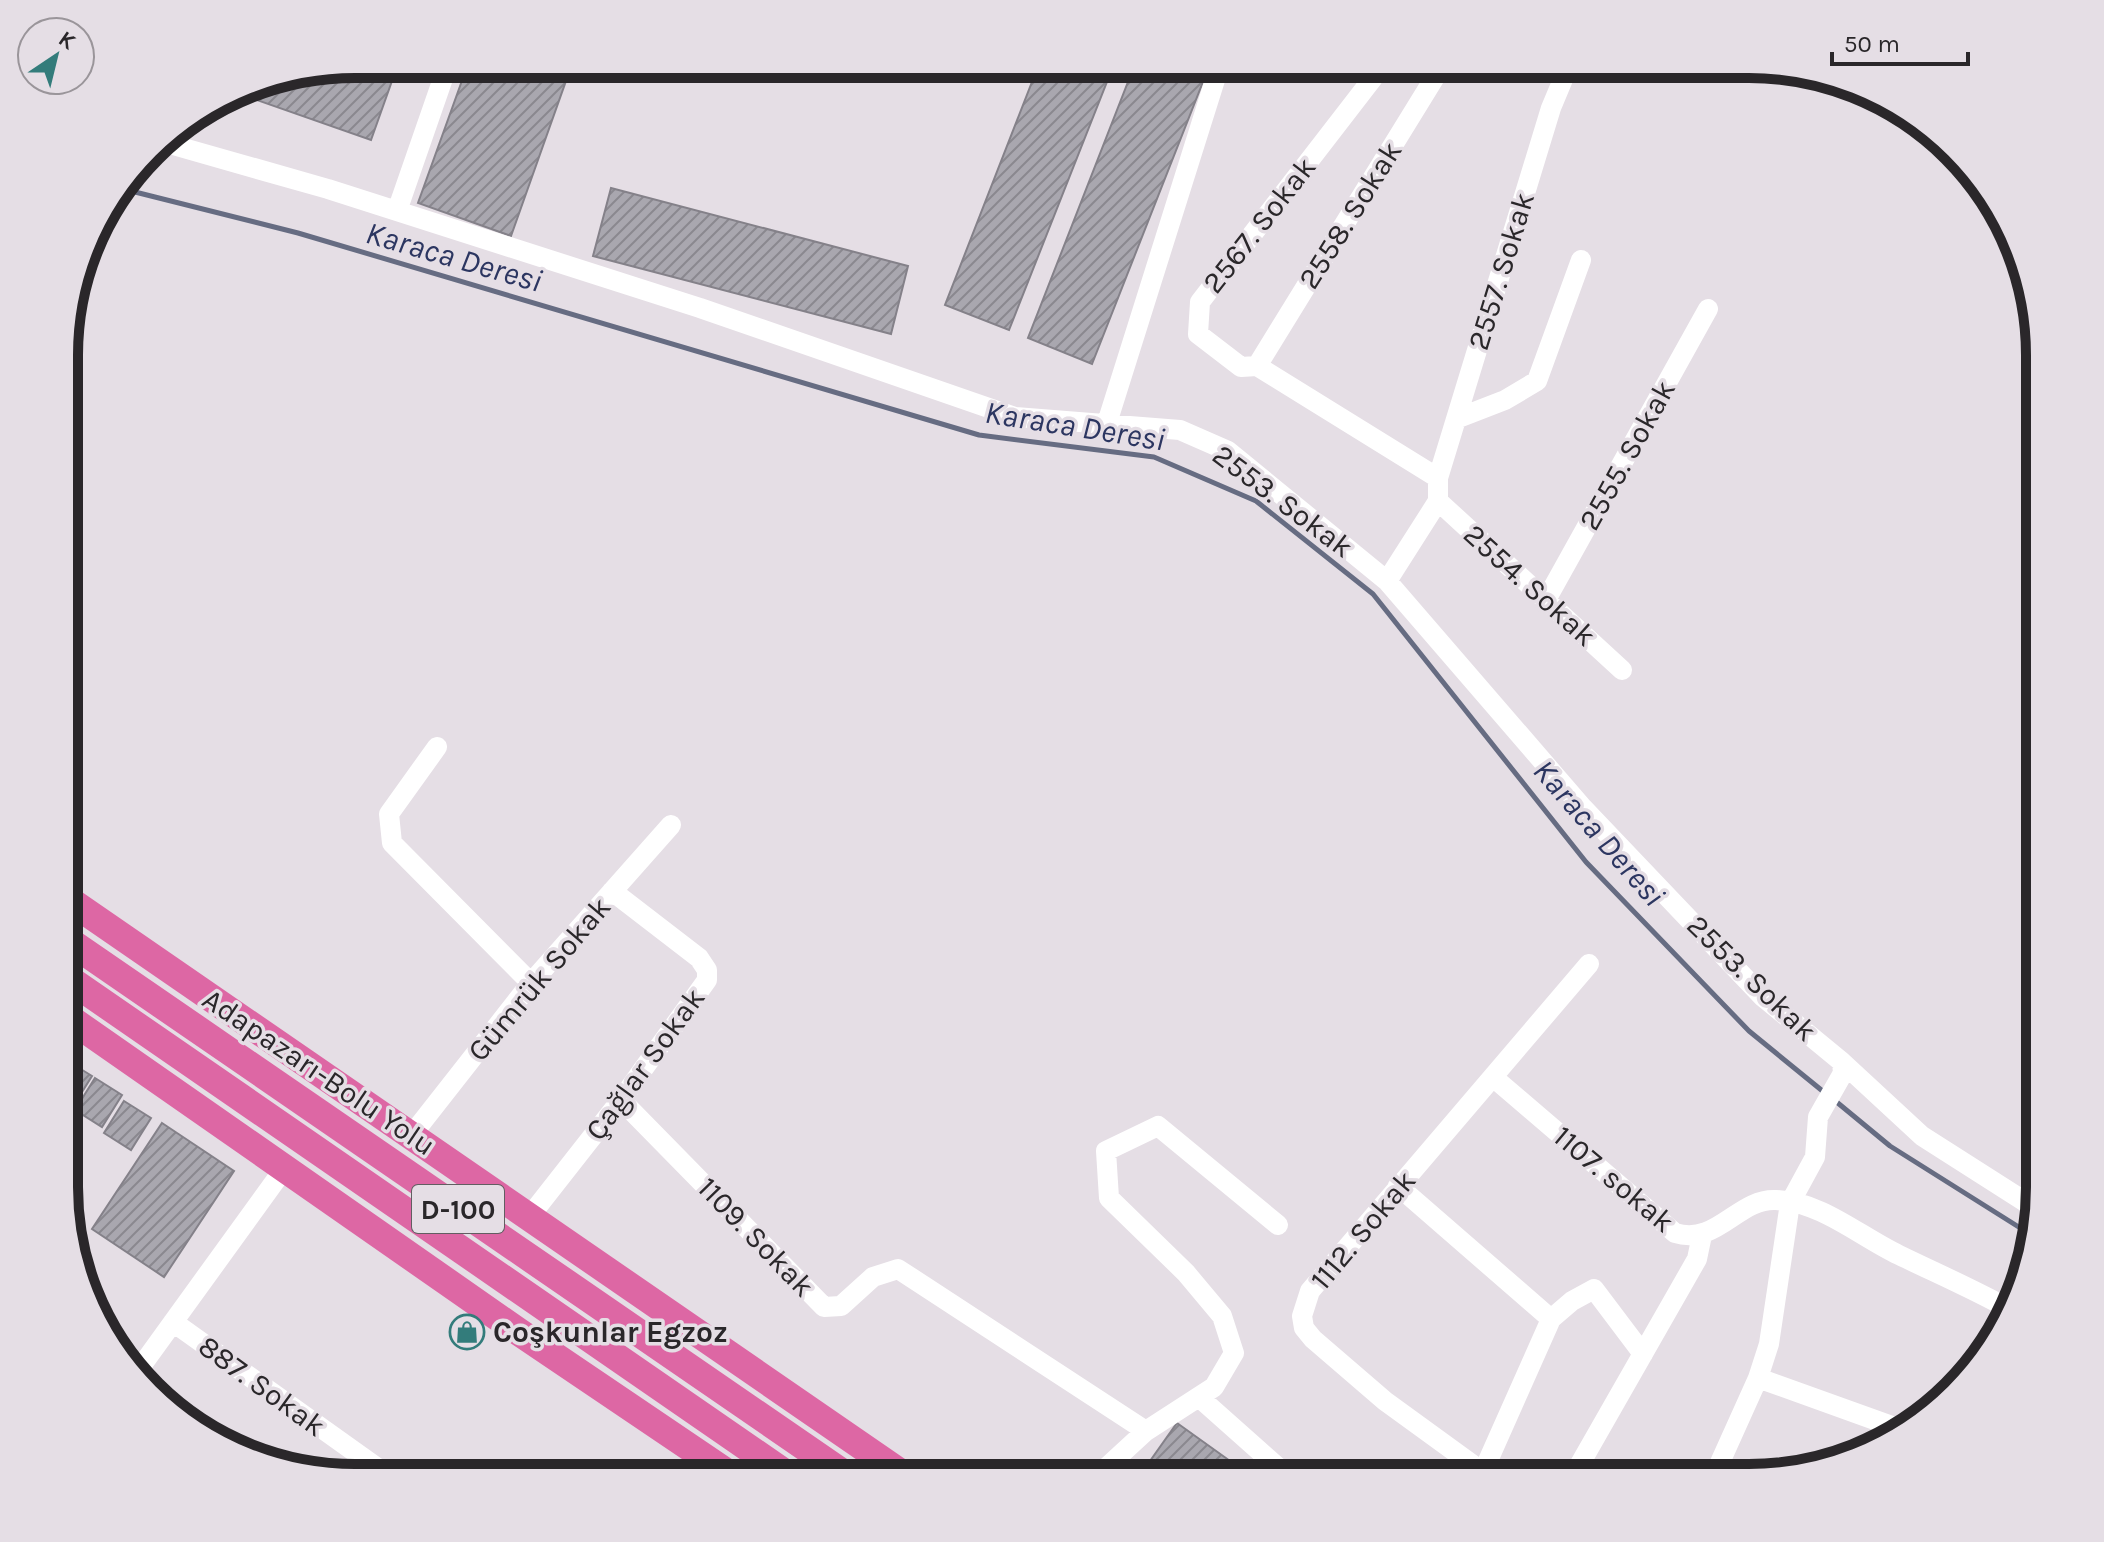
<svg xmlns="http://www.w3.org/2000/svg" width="2104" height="1542" viewBox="0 0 2104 1542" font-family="Karla,sans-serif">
<defs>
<pattern id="building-hatch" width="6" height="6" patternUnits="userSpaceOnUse" patternTransform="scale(2)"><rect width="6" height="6" fill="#a9a7af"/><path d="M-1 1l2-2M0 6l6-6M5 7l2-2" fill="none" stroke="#8a888f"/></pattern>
</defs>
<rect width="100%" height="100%" fill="#e5dee5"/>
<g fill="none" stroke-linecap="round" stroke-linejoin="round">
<path stroke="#666c82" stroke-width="5" d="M125 186 135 192 298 233 979 435 1154 457 1256 501 1373 594 1586 862 1749 1031 1825 1093
M1833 1099 1890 1146 2033 1236"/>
</g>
<path fill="url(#building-hatch)" stroke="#848189" stroke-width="2" d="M355 64H398L371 140 234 92 244 86Z
M468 64H528L567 78 511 236 418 203Z
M1039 64H1114L1009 330 945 305Z
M1135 64H1210L1092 364 1028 338Z
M611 188 908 266 891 334 593 256Z
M66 1060 92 1076 72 1108 66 1105Z
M95 1078 122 1095 102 1127 75 1110Z
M124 1101 151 1118 131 1150 104 1133Z
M162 1123 234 1171 164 1277 92 1229Z
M1177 1423 1244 1471 1240 1478H1138Z"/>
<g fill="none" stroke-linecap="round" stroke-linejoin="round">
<path stroke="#fff" stroke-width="20" d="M159 141 328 189 700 308 1015 417 1180 430 1228 451 1387 581 1583 808 1763 997 1842 1062 1843 1073 1818 1117 1815 1157 1790 1203 1769 1344 1758 1378 1713 1478
M397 211 448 64
M1257 366 1241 367 1198 334 1200 302 1373 78 1377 64
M1257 366 1443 64
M1257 366 1438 478V501L1387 581
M1456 419 1505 400 1537 381 1581 260
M1107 423 1220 64
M1438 478 1551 108 1569 65
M1438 501 1622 670
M1546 600 1708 309
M437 747 389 814 392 843 531 983
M1842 1062 1922 1136 2038 1210
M1494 1078 1675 1233C1717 1246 1738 1198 1776 1200 1822 1202 1859 1236 1899 1255 1936 1273 1973 1289 2009 1309
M621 1100 824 1307 841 1306 873 1277 898 1269 1146 1431
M411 1136 531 983 671 825
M1398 1186 1551 1319
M530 1216 621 1100 707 980V970L699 958 612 891
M173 1322 390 1477
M137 1372 286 1166
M1758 1378 1900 1429
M1201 1399 1290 1478
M1483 1472 1551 1319 1572 1301 1594 1289 1643 1354
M1095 1478 1146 1431 1214 1387 1234 1353 1222 1316 1186 1273 1109 1198 1106 1151 1158 1126 1278 1225
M1491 1478 1385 1401 1313 1339 1304 1328 1302 1316 1310 1291 1589 964
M1572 1478 1697 1259 1702 1235"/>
<path stroke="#dd67a4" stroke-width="28" d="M66 898 908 1478
M66 939 850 1478
M66 977 792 1478
M66 1016 519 1332 735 1478"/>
</g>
<defs>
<g id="shop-ring" transform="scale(1.8)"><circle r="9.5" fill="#e5dee5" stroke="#337c7b" stroke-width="1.5"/><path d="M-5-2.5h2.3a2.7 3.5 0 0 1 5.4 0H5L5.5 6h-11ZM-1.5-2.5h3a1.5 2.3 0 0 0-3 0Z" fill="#337c7b"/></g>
</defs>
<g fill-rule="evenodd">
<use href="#shop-ring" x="467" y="1332"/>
</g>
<g text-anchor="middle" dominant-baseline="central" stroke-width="7" stroke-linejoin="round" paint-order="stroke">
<rect fill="#e5dee5" stroke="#625e62" stroke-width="2" x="412" y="1185" width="92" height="48" rx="6"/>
<g font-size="28" font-weight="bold" fill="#2a272a">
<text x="458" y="1209">D-100</text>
</g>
<g font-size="30" fill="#2a272a" stroke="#e5dee5">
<text transform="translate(1350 215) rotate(-58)">2558. Sokak</text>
<text transform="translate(1259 225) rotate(-52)">2567. Sokak</text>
<text transform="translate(1501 271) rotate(-73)">2557. Sokak</text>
<text transform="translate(1627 455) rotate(-61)">2555. Sokak</text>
<text transform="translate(1283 501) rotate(37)">2553. Sokak</text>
<text transform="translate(1530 585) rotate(42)">2554. Sokak</text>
<text transform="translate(1752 978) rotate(44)">2553. Sokak</text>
<text transform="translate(539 979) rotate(-50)">Gümrük Sokak</text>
<text transform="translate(645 1064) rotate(-54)">Çağlar Sokak</text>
<text transform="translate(319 1072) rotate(34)">Adapazarı-Bolu Yolu</text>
<text transform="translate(1614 1179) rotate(40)">1107. sokak</text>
<text transform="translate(1363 1230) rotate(-50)">1112. Sokak</text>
<text transform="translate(756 1237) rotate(46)">1109. Sokak</text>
<text transform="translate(262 1386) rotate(36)">887. Sokak</text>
</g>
<g font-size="30" font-weight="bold" fill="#2a272a" stroke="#e5dee5" text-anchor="start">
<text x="493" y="1332">Coşkunlar Egzoz</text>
</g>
<g font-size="32" font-style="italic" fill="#2c3661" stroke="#e5dee5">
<text transform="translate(454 257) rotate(16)">Karaca Deresi</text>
<text transform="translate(1075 426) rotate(9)">Karaca Deresi</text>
<text transform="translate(1599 833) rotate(49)">Karaca Deresi</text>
</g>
</g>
<path d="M0 0H2104V1542H0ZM355 78H1749A277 277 0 0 1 2026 355V1187A277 277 0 0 1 1749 1464H355A277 277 0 0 1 78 1187V355A277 277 0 0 1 355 78Z" fill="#e5dee5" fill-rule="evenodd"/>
<path fill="none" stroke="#2a272a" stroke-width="10" d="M355 78H1749A277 277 0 0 1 2026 355V1187A277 277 0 0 1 1749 1464H355A277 277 0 0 1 78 1187V355A277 277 0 0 1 355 78Z"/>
<g transform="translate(56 56) rotate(35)"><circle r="38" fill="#e5dee5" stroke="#9a959a" stroke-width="2"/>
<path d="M0-6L14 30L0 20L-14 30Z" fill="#337c7b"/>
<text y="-12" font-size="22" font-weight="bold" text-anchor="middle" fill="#2a272a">K</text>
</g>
<path d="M1832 52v12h136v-12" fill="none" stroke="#2a272a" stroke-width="4"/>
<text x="1844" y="52" font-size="24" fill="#2a272a" stroke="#e5dee5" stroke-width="6" paint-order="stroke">50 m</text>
</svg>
